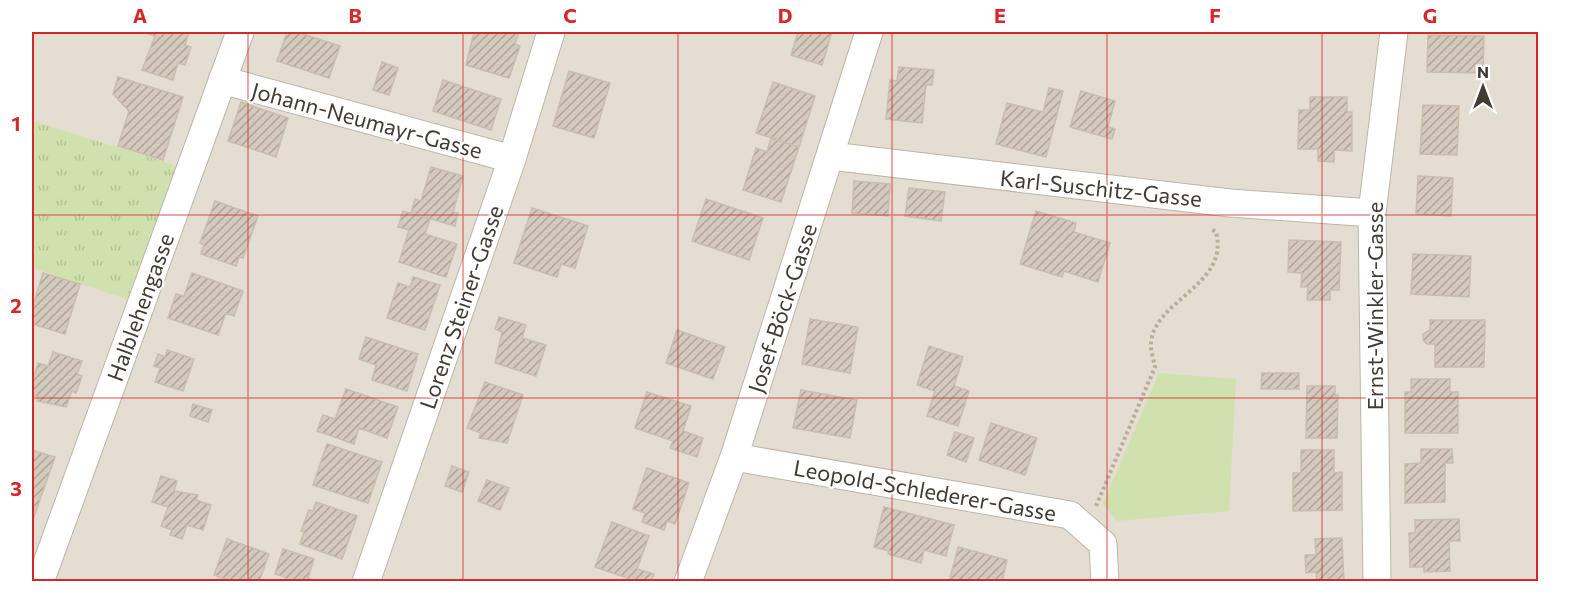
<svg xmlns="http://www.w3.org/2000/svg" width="1570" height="613" viewBox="0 0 1570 613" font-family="Commissioner,sans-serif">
<defs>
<pattern id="grass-tufts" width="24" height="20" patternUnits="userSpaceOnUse" patternTransform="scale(1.5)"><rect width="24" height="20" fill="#cfe2ae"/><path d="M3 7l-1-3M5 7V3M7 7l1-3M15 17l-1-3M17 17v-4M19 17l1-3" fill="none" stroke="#b3c396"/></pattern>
<pattern id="building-hatch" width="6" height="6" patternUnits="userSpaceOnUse" patternTransform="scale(1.5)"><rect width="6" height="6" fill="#d4c9bd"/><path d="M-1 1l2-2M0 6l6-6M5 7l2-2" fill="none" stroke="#aea49a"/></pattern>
</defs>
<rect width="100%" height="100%" fill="#f0ebe3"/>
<path fill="#e4ddd2" d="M32 32H1538V581H32Z"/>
<path fill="url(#grass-tufts)" d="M32 121 172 164 176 168 133 301 32 268Z"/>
<path fill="#cfe2ae" d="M1159 373 1236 379 1229 511 1117 521 1103 504Z"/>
<path fill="url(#building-hatch)" stroke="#cbbdad" stroke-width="1.5" d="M142 32H189L185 45 191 47 185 65 178 63 173 80 142 70 155 36Z
M287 32H297L340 46 329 78 277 61Z
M474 32H519L515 44 520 46 509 78 466 65Z
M798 32H832L822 65 791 55Z
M1428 35 1484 36 1483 73 1427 72Z
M382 62 398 68 389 95 373 90Z
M899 67 934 70 932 85H926L922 123 886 119 890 80 897 81Z
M569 71 610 83 594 138 553 126Z
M118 77 183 97 163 160 118 146 129 111 113 94Z
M443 80 501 99 491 130 433 111Z
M773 82 815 96 799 147 756 133Z
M1049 88 1063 91 1046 157 996 144 1007 103 1043 112Z
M1081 91 1115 101 1108 127 1115 129 1112 139 1070 127Z
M1310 97H1347V112H1352V151L1334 150V162L1318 161V149H1298L1299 110H1310Z
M241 102 288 118 276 157 228 141Z
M1423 105 1459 106 1457 155 1420 154Z
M771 138 799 147 781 202 743 190 756 148 767 152Z
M431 167 463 176 453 212 458 213 455 226 411 213 415 199 421 201Z
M1418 176 1453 178 1451 216 1416 214Z
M854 181 890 184 888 216 852 213Z
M909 188 945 192 941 221 905 216Z
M706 199 763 218 749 260 692 241Z
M215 201 258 216 243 258 239 257 236 266 201 254 204 245 200 243Z
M532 208 588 226 575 268 561 264 557 277 514 263Z
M403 211 430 219 425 234 457 244 446 277 399 262 409 230 398 227Z
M1036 211 1076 223 1074 232 1110 243 1098 282 1064 271 1062 277 1020 264Z
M1289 240 1341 242 1339 290H1330V300H1307L1308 287H1301L1302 273 1288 272Z
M1413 254 1471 256 1469 297 1411 294Z
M43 273 80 284 65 334 32 324V309Z
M192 273 243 291 234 316 226 313 218 335 168 318 176 294 184 296Z
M413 277 440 285 425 330 387 318 398 283 410 287Z
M499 317 526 325 522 338 546 345 536 376 495 363 502 332 495 329Z
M810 319 858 327 850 373 802 364Z
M1430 320H1485L1484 367H1435V344H1427L1423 340V334L1430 330Z
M677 330 725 347 713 379 666 363Z
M366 337 418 354 407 391 372 380 376 365 359 359Z
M929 346 963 357 954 386 969 391 958 426 927 416 935 391 917 385Z
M167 350 194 359 183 391 155 382 160 368 154 366 158 354 165 357Z
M53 352 82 361 77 374 82 376 76 393 72 391 66 407 37 401 38 397 32 395V383L38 363 48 366Z
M1262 373H1299V389H1261Z
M1411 379H1450V392H1458V433H1405V392H1411Z
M485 382 523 395 507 443 479 438 481 433 467 428Z
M1307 386H1335V395H1338L1337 438H1306Z
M346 389 398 407 387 438 359 428 354 444 317 431 323 415 335 419Z
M801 390 857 400 850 438 793 428Z
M647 392 691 406 683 431 703 438 697 457 670 448 673 441 635 428Z
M193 404 212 410 208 422 190 416Z
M991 423 1037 438 1025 475 979 460Z
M955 432 974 438 966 462 947 455Z
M327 444 382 462 368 503 313 485Z
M1421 449H1452L1453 463H1445V502L1405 503V464L1421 463Z
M32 450 55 457 34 517 32 516Z
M1301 450H1334V473L1342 472V510L1293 511V473H1301Z
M452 466 469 472 462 492 445 486Z
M647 468 689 483 675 524 667 521 664 530 642 522 645 513 633 509Z
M161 476 177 481 174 491 198 495 196 500 211 505 203 530 187 525 182 539 170 535 172 530 161 526 168 507 152 502Z
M487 480 509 488 500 510 478 501Z
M316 502 357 516 342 559 300 544 304 532 301 531 309 510 313 511Z
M884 507 954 525 946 556 924 550 921 563 888 554 889 551 874 547Z
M1459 519 1460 541H1449L1450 571 1424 572V567H1410L1409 533H1415V520Z
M612 522 649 536 637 569 654 574 651 582H629L630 579 595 567Z
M1342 538 1344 582H1317L1316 572 1306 573 1305 555H1316L1315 539Z
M227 539 269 554 259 582H233L214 575Z
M958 547 1007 560 1002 582H949Z
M283 549 314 559 308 578 317 582H284L286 577 275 574Z"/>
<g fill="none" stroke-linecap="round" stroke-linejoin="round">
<g stroke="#beb5aa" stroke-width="29">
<path id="minor" d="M222 80 512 159
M831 156 1230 203 1372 213
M734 457 1070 515 1103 544 1105 582
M40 582 240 32
M366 582 512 159 551 32
M688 582 734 457 869 32
M1377 582 1372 213 1394 32"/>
</g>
<path stroke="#bcad99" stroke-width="4" stroke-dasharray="3 3" stroke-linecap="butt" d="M1096 506 1155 367C1154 360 1150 350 1151 343 1154 300 1230 285 1216 232L1210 228"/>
<use href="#minor" stroke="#fff" stroke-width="27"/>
</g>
<path fill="none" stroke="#d62828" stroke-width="1.5" stroke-opacity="0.55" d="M248 32V582M463 32V582M678 32V582M892 32V582M1107 32V582M1322 32V582M32 215H1538M32 398H1538"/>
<g text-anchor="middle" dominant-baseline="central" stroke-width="4.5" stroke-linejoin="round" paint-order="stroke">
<g font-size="22" fill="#423b34" stroke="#fff">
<text transform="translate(367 120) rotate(15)">Johann-Neumayr-Gasse</text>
<text transform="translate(1101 188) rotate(6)">Karl-Suschitz-Gasse</text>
<text transform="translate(1374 306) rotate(-90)">Ernst-Winkler-Gasse</text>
<text transform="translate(140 307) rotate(-70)">Halblehengasse</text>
<text transform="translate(461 307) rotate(-71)">Lorenz Steiner-Gasse</text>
<text transform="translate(782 308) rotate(-72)">Josef-Böck-Gasse</text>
<text transform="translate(925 490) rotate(10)">Leopold-Schlederer-Gasse</text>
</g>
</g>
<rect width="1570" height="613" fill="none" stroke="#ffffff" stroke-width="66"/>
<g transform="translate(1483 87)" stroke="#ffffff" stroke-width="4.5" paint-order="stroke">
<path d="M0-4.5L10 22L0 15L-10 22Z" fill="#423b34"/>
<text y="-9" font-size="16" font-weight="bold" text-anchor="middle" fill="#423b34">N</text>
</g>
<rect x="33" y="33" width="1504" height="547" fill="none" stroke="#d62828" stroke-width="2"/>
<g font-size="20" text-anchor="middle" font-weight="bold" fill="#d62828">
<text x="140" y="23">A</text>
<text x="355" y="23">B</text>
<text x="570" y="23">C</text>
<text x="785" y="23">D</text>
<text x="1000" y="23">E</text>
<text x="1215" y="23">F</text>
<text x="1430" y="23">G</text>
<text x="16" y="131">1</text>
<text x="16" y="313">2</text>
<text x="16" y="496">3</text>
</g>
</svg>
